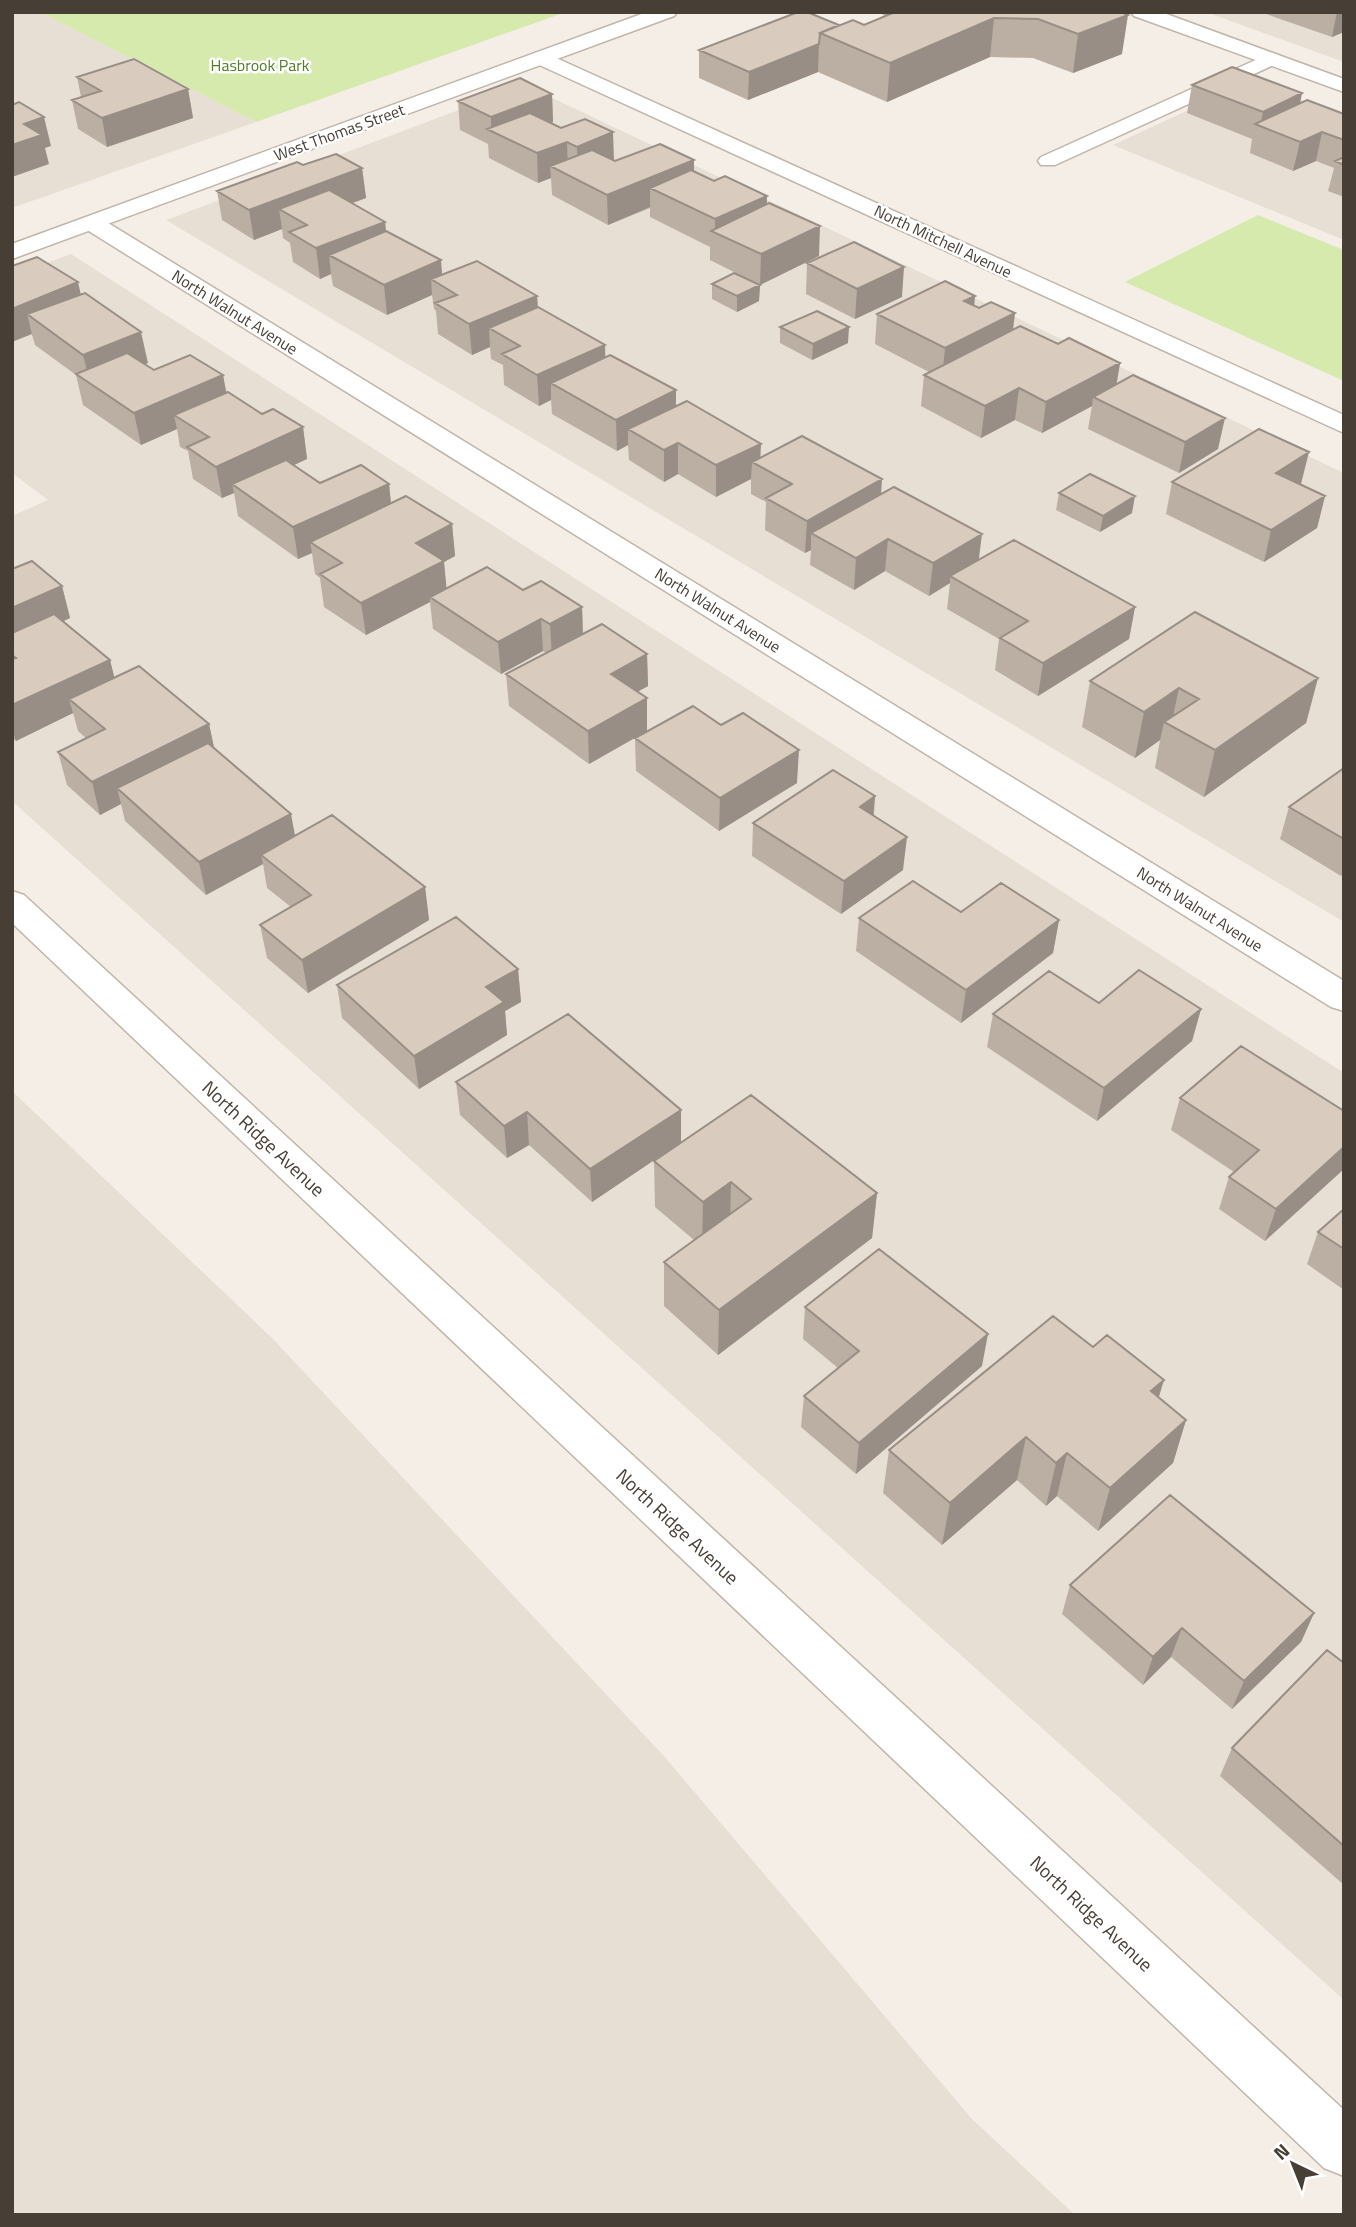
<svg xmlns="http://www.w3.org/2000/svg" width="1356" height="2227" viewBox="0 0 1356 2227" font-family="'Titillium Web',sans-serif">
<rect width="100%" height="100%" fill="#f4eee7"/>
<path fill="#e8dfd4" d="M12 12H40L256 122 12 208Z
M1206 12H1344V62Z
M1251 81 1344 116V240L1113 145Z
M525 85 1344 473V922L166 220Z
M71 254 1344 1073V2000L12 801V516L48 500 12 473V276Z
M12 1091 272 1338 663 1755 972 2119 1075 2215H12Z"/>
<path fill="#d6eaae" d="M40 12H566L256 122Z
M1258 215 1344 250V381L1125 282Z"/>
<g fill="none" stroke-linecap="round" stroke-linejoin="round">
<g stroke="#c0b5a9" stroke-width="3">
<path id="service" d="M1271 53 1278 55 1281 59 1278 63 1055 165H1041L1038 161 1041 157Z"/>
</g>
<g stroke="#c0b5a9" stroke-width="3">
<path id="minor" d="M1131 12H1161L1344 79V92L1134 16Z
M543 52 1344 415V433L535 63 532 58 535 53Z
M92 216 100 218 1344 981V1011L1331 1007 84 228 80 223 84 218Z
M12 891 24 895 1344 2110V2176L1324 2168 12 923Z"/>
</g>
<g stroke="#c0b5a9" stroke-width="3">
<path id="tertiary" d="M647 12H677L674 16 12 259V244Z"/>
</g>
<use href="#service" fill="#fff" fill-rule="evenodd"/>
<use href="#minor" fill="#fff" fill-rule="evenodd"/>
<use href="#tertiary" fill="#fff" fill-rule="evenodd"/>
</g>
<path fill="#bbafa3" d="M877 12H1121L1122 54 1073 73 1033 58 990 57 887 102 818 72 748 100 699 78V50L839 25H864L886 16Z
M1266 12H1344V32L1332 37 1266 14Z
M77 77 188 89 193 118 107 147 78 129 72 100 81 97Z
M1192 85 1302 93 1300 104 1344 114V197L1328 191 1334 168 1316 161 1293 171 1250 153 1252 139 1187 113Z
M552 94 553 122 551 123 614 161 694 172 714 181 767 196V205L819 256 760 285 710 260V247L650 217V208L608 225 552 195 551 178 538 183 489 158 488 144 460 130 458 101Z
M303 165 362 168 366 198 351 203 385 222 386 232 442 275 537 296 538 307 605 345V357L676 406 760 458 881 494 979 560 1135 607 1129 639 1038 696 995 670 999 639 947 609 950 583 929 596 885 571 854 590 810 565 811 550 805 553 765 530 766 502 751 494V479L716 497 678 474 664 482 629 460 628 445 617 451 552 414 551 400 539 406 504 385 503 365 491 359 490 347 472 355 438 334 436 311 434 309 432 295 387 315 333 286 331 274 320 279 293 262 290 243 283 238 282 229 254 240 222 220 217 191Z
M807 263 902 297 855 319 806 294Z
M12 266 81 294 148 363 144 364 154 370 223 375 226 393 262 414 303 427 307 459 294 465 320 483 389 484 391 503 452 524 455 556 444 562 446 588 523 590 582 607 583 634 647 654 648 686 637 692 647 698V731L589 764 509 706 506 674 546 653 543 651 501 674 433 629 430 602 366 635 324 607 320 578 315 574 312 553 298 559 238 516 234 493 222 498 193 479 188 451 180 447 177 429 141 445 83 405 76 375 35 345Z
M712 284 760 285 759 301 737 312 712 299Z
M975 296 974 306 979 308 1015 313 1013 330 1120 363 1116 384 1218 449 1179 473 1088 429 1092 406 1042 433 1015 420 981 438 921 406 924 375 929 372 875 344 877 314Z
M780 327 848 343 812 360 780 343Z
M1172 482 1301 484 1325 496 1317 528 1264 562 1166 514Z
M1059 493 1132 513 1100 532 1056 510Z
M12 569 62 586 70 618 63 621 110 660 114 678 209 724 214 748 295 836 425 887 429 920 308 993 267 958 260 925 291 907 267 888 263 864 206 895 125 821 121 804 100 815 67 785 58 752 86 738 78 731 73 713 16 741 12 738Z
M1318 678 1306 723 1204 797 1155 768 1160 740 1135 758 1082 727 1090 681Z
M721 725 797 783 719 831 636 771 635 738Z
M1344 768V874L1341 876 1280 839 1289 807Z
M875 796 874 816 903 870 841 914 752 856 753 823Z
M961 912 1059 920 1053 953 961 1023 856 951 859 918Z
M518 969 521 1002 505 1011 507 1035 419 1089 342 1018 337 985Z
M1099 1003 1201 1009 1192 1041 1097 1121 987 1047 993 1014Z
M456 1082 681 1110V1142L592 1202 529 1145 507 1158 460 1115Z
M1180 1098 1344 1111 1265 1241 1219 1209 1229 1177 1234 1172 1171 1130Z
M654 1161 877 1193 872 1238 718 1355 664 1306V1262L694 1240 655 1207Z
M1344 1209V1290L1307 1264 1318 1232Z
M805 1307 982 1366 856 1474 801 1427 804 1396 838 1368 803 1339Z
M1159 1398 1186 1420 1173 1463 1098 1531 1057 1496 1046 1506 1017 1480 942 1545 883 1493 889 1450Z
M1070 1585 1314 1613 1301 1642 1232 1709 1171 1657 1143 1685 1062 1614Z
M1344 1663V1885L1220 1776 1232 1748Z"/>
<path fill="#988e85" d="M1337 12H1344V32L1332 37Z
M1128 15 1122 54 1073 73 1078 34Z
M994 18 990 57 887 102 890 63Z
M819 44 818 72 748 100 749 72Z
M188 89 193 118 107 147 102 118Z
M1302 93 1296 122 1260 126 1263 112Z
M552 94 553 122 509 139 491 131V117Z
M44 117 51 146 45 148 49 164 12 177V145L24 124Z
M613 132 614 161 578 176 577 147Z
M1322 132 1316 161 1293 171 1300 142Z
M567 142 568 171 550 166 551 178 538 183 537 153Z
M694 160V190L650 188V207L608 225 607 195Z
M362 168 366 198 302 222 279 209 282 229 254 240 249 210Z
M767 196 766 226 715 233V219Z
M385 222 388 252 329 255 331 274 320 279 316 248Z
M820 226 819 256 760 285 761 254Z
M441 260 443 287 431 279 432 295 387 315 384 285Z
M904 267 902 297 855 319 857 289Z
M78 282 85 313 27 314 32 334 12 342V309Z
M760 285 759 301 737 312V296Z
M537 296 539 327 489 328 490 347 472 355 469 324Z
M975 296 972 326 964 301Z
M1015 313 1011 344 942 379 945 348Z
M849 327 848 343 812 360 813 344Z
M141 332 148 363 92 385 90 383 83 355Z
M605 345 606 376 551 383V400L539 406 537 375Z
M1120 363 1115 394 1093 397 1092 406 1042 433 1046 402Z
M223 375 229 407 174 415 177 429 141 445 134 413Z
M1019 388 1015 420 981 438 985 406Z
M676 390V421L628 429V445L617 451 616 420Z
M1225 418 1218 449 1179 473 1185 442Z
M303 427 307 459 240 490 232 484 234 493 222 498 216 467Z
M678 443V474L664 482V450Z
M761 444 760 467 752 462 751 479 716 497V465Z
M1309 452 1301 484 1269 505 1276 473Z
M882 479 880 511 811 533V550L805 553 807 521Z
M389 484 392 515 310 542 312 553 298 559 293 527Z
M1135 496 1132 513 1100 532 1103 516Z
M1325 496 1317 528 1264 562 1271 530Z
M452 524 455 556 444 562 447 593 430 597V602L366 635 361 603 416 543Z
M982 534 978 566 950 576V583L929 596 933 563Z
M888 539 885 571 854 590 856 558Z
M62 586 70 618 12 645V608Z
M582 607 583 639 552 657 550 624Z
M1135 607 1129 639 1038 696 1043 663Z
M541 619 543 651 501 674 498 642Z
M647 654 648 686 612 706 611 674Z
M110 660 118 692 69 699 73 713 16 741 12 729V705Z
M1318 678 1306 723 1204 797 1215 750Z
M1179 688 1171 726 1164 722 1160 740 1135 758 1144 712Z
M647 698V731L589 764 588 731Z
M209 724 216 757 117 788 121 804 100 815 92 782Z
M799 750 797 783 719 831 720 798Z
M875 796 872 829 860 807Z
M291 814 297 846 261 855 263 864 206 895 199 862Z
M907 837 903 870 841 914 844 881Z
M425 887 429 920 308 993 302 960Z
M1059 920 1053 953 961 1023 966 990Z
M518 969 521 1002 505 1011 507 1035 419 1089 414 1056 486 987Z
M1201 1009 1192 1041 1097 1121 1104 1088Z
M681 1110V1142L592 1202 590 1169Z
M527 1112 529 1145 507 1158 504 1126Z
M1344 1147V1169L1265 1241 1276 1209Z
M731 1182 730 1227 702 1247 703 1202Z
M877 1193 872 1238 718 1355 719 1310Z
M988 1334 982 1366 856 1474 859 1443Z
M1164 1380 1151 1423V1391Z
M1186 1420 1173 1463 1098 1531 1110 1488Z
M1026 1437 1017 1480 942 1545 950 1503Z
M1067 1453 1057 1496 1046 1506 1056 1463Z
M1314 1613 1301 1642 1232 1709 1244 1681Z
M1182 1628 1171 1657 1143 1685 1153 1657Z"/>
<path fill="#d9cbbe" stroke="#988e85" stroke-width="2" d="M798 12H807L839 25 820 33 819 44 749 72 699 50Z
M895 12H1121L1128 15 1078 34 1038 19 994 18 890 63 820 33 853 20 864 25Z
M134 59 188 89 102 118 72 100 101 91 77 77Z
M1232 67 1302 93 1263 112 1192 85Z
M520 78 552 94 491 117 458 101Z
M1307 100 1344 114V140L1322 132 1300 142 1255 124Z
M19 102 44 117 24 124 42 135 12 145V105Z
M530 113 561 128 585 119 613 132 577 147 567 142 537 153 487 129Z
M660 144 694 160 607 195 550 166 592 150 615 161Z
M336 154 362 168 249 210 217 191 297 162 303 165Z
M1344 157V165L1335 161Z
M691 170 714 181 725 176 767 196 715 219 650 188Z
M329 190 385 222 316 248 289 232 307 225 279 209Z
M769 203 820 226 761 254 711 231Z
M386 231 441 260 384 285 329 255Z
M854 242 904 267 857 289 807 263Z
M37 257 78 282 12 309V266Z
M477 261 537 296 469 324 435 303 457 295 431 279Z
M734 273 760 285 737 296 712 284Z
M945 281 975 296 964 301 979 308 991 302 1015 313 945 348 877 314Z
M85 293 141 332 83 355 27 314Z
M538 307 605 345 537 375 502 354 520 346 489 328Z
M817 311 849 327 813 344 780 327Z
M1020 326 1058 344 1069 338 1120 363 1046 402 1019 388 985 406 924 375Z
M127 353 154 370 190 355 223 375 134 413 76 374Z
M610 355 676 390 616 420 551 383Z
M1133 375 1225 418 1185 442 1093 397Z
M228 392 262 414 273 409 303 427 216 467 187 447 209 437 174 415Z
M687 401 761 444 716 465 678 443 664 450 628 429Z
M1259 429 1309 452 1276 473 1325 496 1271 530 1172 482Z
M802 436 882 479 807 521 766 498 792 484 752 462Z
M286 460 320 483 361 465 389 484 293 527 232 484Z
M1090 474 1135 496 1103 516 1059 493Z
M894 487 982 534 933 563 888 539 856 558 811 533Z
M406 496 452 524 416 543 444 561 361 603 320 574 342 563 310 542Z
M1014 540 1135 607 1043 663 1000 638 1028 621 950 576Z
M32 561 62 586 12 608V569Z
M487 567 523 590 541 581 582 607 550 624 541 619 498 642 430 597Z
M1195 612 1318 678 1215 750 1164 722 1199 699 1179 688 1144 712 1090 681Z
M54 614 110 660 12 705V659L16 658 12 655V633Z
M602 624 647 654 611 674 647 698 588 731 506 674Z
M139 666 209 724 92 782 58 752 105 729 69 699Z
M693 706 721 725 743 713 799 750 720 798 635 738Z
M208 743 291 814 199 862 117 788Z
M1344 768V839L1289 807Z
M833 770 875 796 860 807 907 837 844 881 753 823Z
M332 815 425 887 302 960 260 925 311 895 261 855Z
M913 881 961 912 1001 883 1059 920 966 990 859 918Z
M456 917 518 969 486 987 504 1002 414 1056 337 985Z
M1139 970 1201 1009 1104 1088 993 1014 1049 971 1099 1003Z
M568 1014 681 1110 590 1169 527 1112 504 1126 456 1082Z
M1241 1046 1344 1111V1147L1276 1209 1229 1177 1259 1150 1180 1098Z
M751 1095 877 1193 719 1310 664 1262 751 1199 731 1182 703 1202 654 1161Z
M1344 1209V1249L1318 1232Z
M879 1249 988 1334 859 1443 804 1396 859 1351 805 1307Z
M1053 1316 1093 1347 1107 1335 1164 1380 1151 1391 1186 1420 1110 1488 1067 1453 1056 1463 1026 1437 950 1503 889 1450Z
M1170 1495 1314 1613 1244 1681 1182 1628 1153 1657 1070 1585Z
M1327 1650 1344 1663V1846L1232 1748Z"/>
<g text-anchor="middle" dominant-baseline="central" stroke-width="5" stroke-linejoin="round" paint-order="stroke">
<g font-size="16" fill="#517c26" stroke="#fff">
<text x="260" y="65">Hasbrook Park</text>
</g>
<g font-size="16" fill="#473e35" stroke="#fff">
<text transform="translate(339 132) rotate(-20)">West Thomas Street</text>
<text transform="translate(943 241) rotate(25)">North Mitchell Avenue</text>
<text transform="translate(235 312) rotate(32)">North Walnut Avenue</text>
<text transform="translate(718 610) rotate(32)">North Walnut Avenue</text>
<text transform="translate(1200 909) rotate(32)">North Walnut Avenue</text>
</g>
<g font-size="19" fill="#473e35" stroke="#fff">
<text transform="translate(264 1138) rotate(43)">North Ridge Avenue</text>
<text transform="translate(678 1526) rotate(43)">North Ridge Avenue</text>
<text transform="translate(1092 1913) rotate(43)">North Ridge Avenue</text>
</g>
</g>
<rect width="1356" height="2227" fill="none" stroke="#473e35" stroke-width="28"/>
<g transform="translate(1293 2164) rotate(317)" stroke="#ffffff" stroke-width="5" paint-order="stroke">
<path d="M0-5L12 26L0 18L-12 26Z" fill="#473e35"/>
<text y="-10" font-size="19" font-weight="bold" text-anchor="middle" fill="#473e35">N</text>
</g>
</svg>
